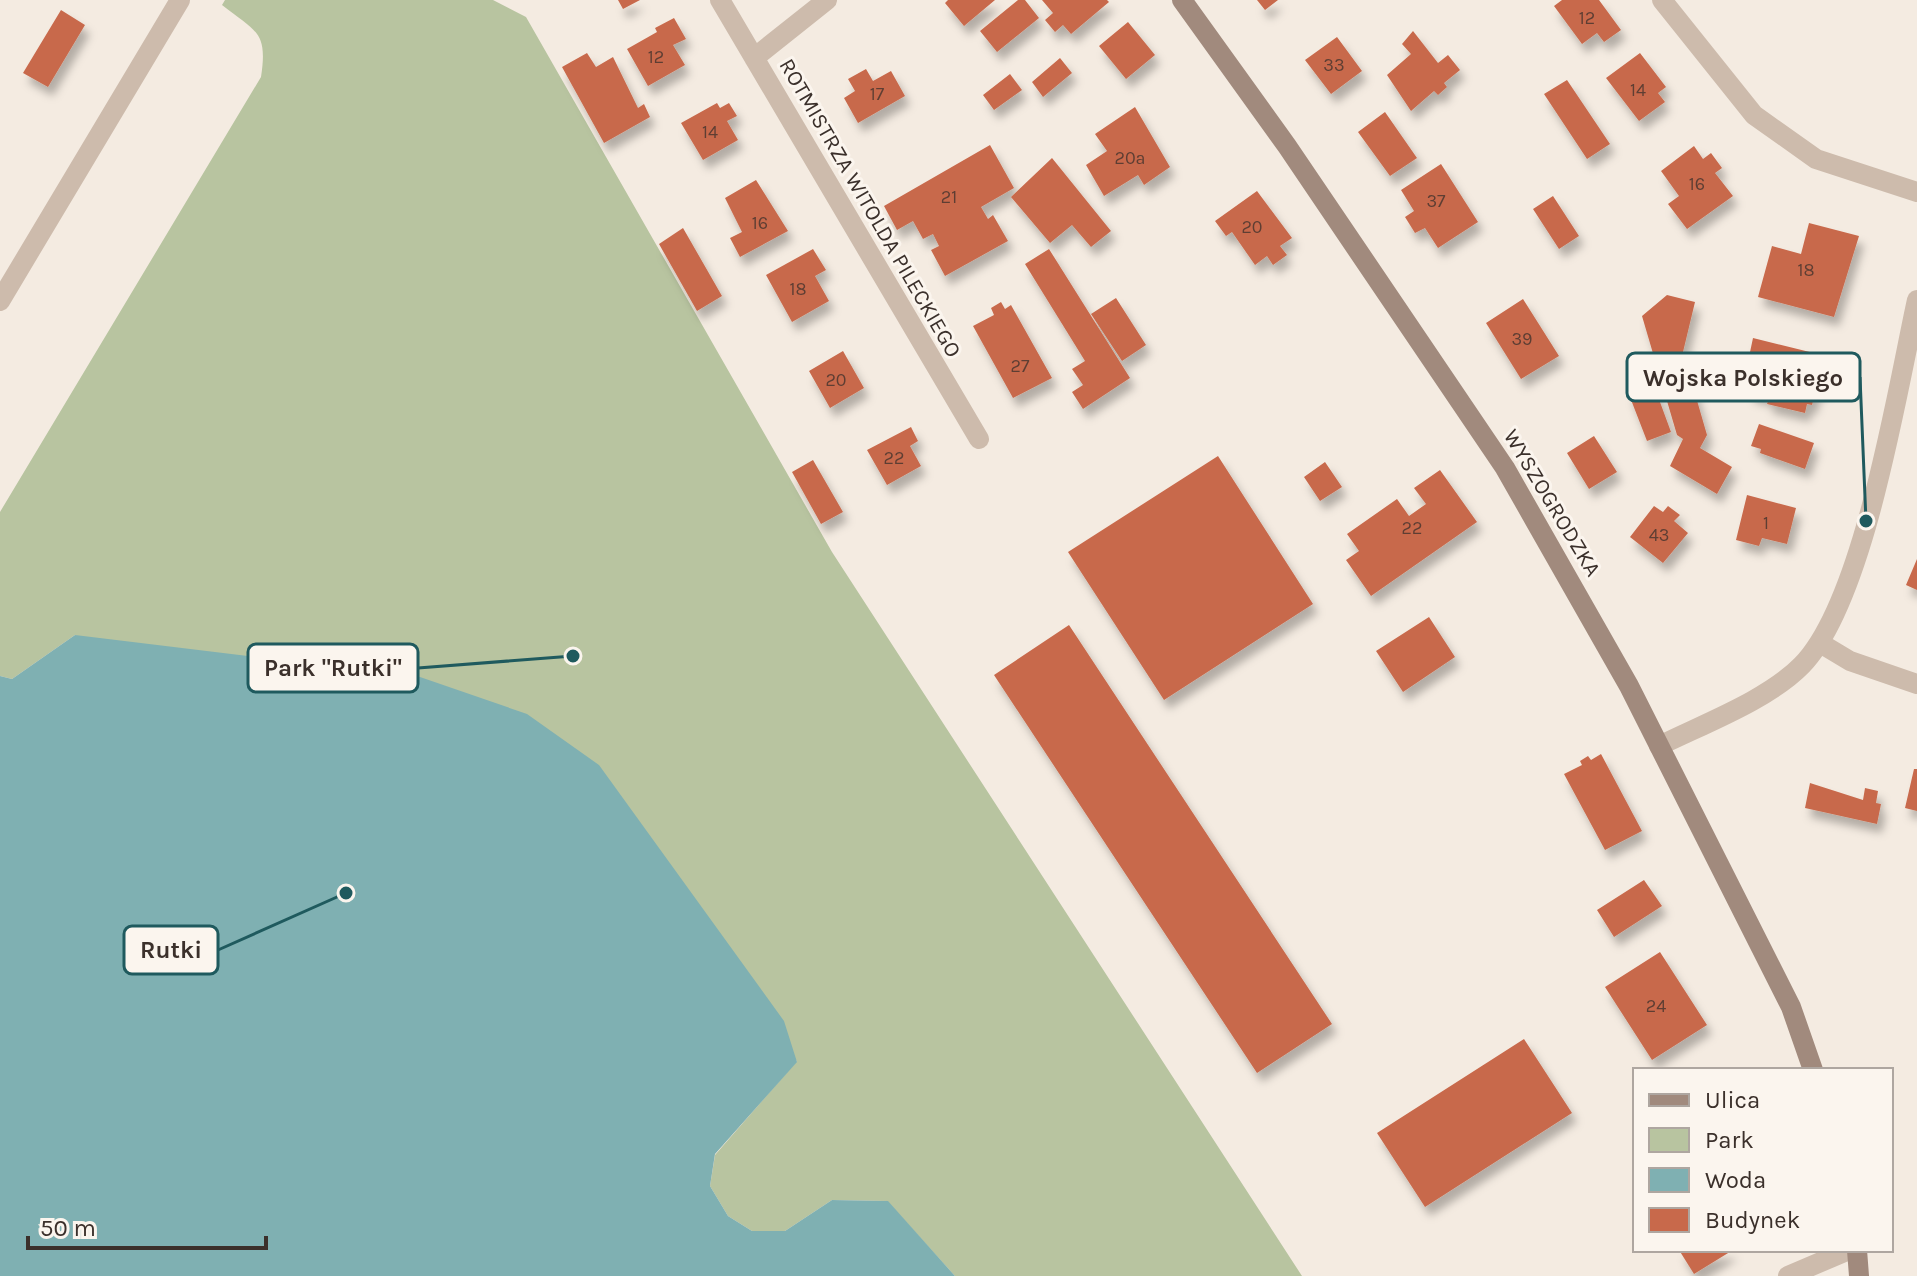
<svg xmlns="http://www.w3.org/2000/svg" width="1917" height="1276" viewBox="0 0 1917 1276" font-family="Karla,sans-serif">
<defs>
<filter id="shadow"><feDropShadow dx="5" dy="9" stdDeviation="4" flood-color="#0004"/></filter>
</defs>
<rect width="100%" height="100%" fill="#f4ebe1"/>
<path fill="#b8c4a0" d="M225 0H493L526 17 832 552 1302 1276H955L887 1201 832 1200 785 1231H752L728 1216 710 1186 715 1155 797 1061 75 635 12 679 0 676V512L261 77C268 31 256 32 222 5Z"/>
<path fill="#7fb0b2" d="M75 635 420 677 527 714 599 765 784 1021 797 1062 715 1154 710 1186 728 1216 752 1231H785L832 1200 888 1201 955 1276H0V676L12 679Z"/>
<path fill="#c8694b" filter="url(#shadow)" d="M618 0H640L623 9Z
M948 0H995L964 26 945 3Z
M1018 0H1025L1039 18 997 52 980 31Z
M1042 0H1107L1109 2 1071 34 1063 25 1055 32 1045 20 1053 13Z
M1257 0H1278L1265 10Z
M1562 0H1599L1621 30 1604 42 1597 33 1582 44 1554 6Z
M61 10 85 25 48 87 23 73Z
M674 18 686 39 673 45 685 65 648 86 627 49 657 32 655 28Z
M1128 22 1155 55 1126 79 1099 46Z
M1413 31 1438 63 1448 55 1460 70 1444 83 1447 87 1438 95 1434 91 1411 111 1387 75 1411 54 1402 44Z
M1337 37 1362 71 1331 94 1305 60Z
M587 53 596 67 613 57 638 108 644 104 650 117 604 143 562 67Z
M1640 53 1666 87 1658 93 1665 102 1639 121 1606 78Z
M1060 58 1072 73 1043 97 1032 82Z
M866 69 873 81 891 71 905 96 858 123 844 98 855 91 848 79Z
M1010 74 1022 90 994 110 983 95Z
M1567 80 1610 144 1587 159 1544 94Z
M717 103 720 108 729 103 737 116 727 121 738 140 703 160 681 123Z
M1135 107 1170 167 1144 185 1138 175 1104 196 1086 165 1107 151 1095 134Z
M1385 112 1417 158 1390 176 1358 132Z
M990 145 1014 188 981 207 988 219 993 215 1008 241 945 276 931 250 939 246 933 234 923 239 913 221 897 230 884 206Z
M1694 146 1703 159 1711 153 1722 168 1715 173 1733 196 1687 229 1668 204 1679 196 1661 171Z
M1052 158 1111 231 1091 247 1072 225 1050 243 1011 197Z
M1441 164 1478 222 1438 248 1425 228 1415 233 1405 217 1414 211 1401 190Z
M756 180 788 231 740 257 730 238 742 232 725 198Z
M1257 191 1292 238 1280 246 1287 255 1273 265 1267 256 1255 265 1232 232 1226 236 1215 221Z
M1553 196 1579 236 1559 249 1533 209Z
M1809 223 1859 236 1834 317 1758 297 1772 246 1801 254Z
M683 228 722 296 697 311 659 244Z
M813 249 826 270 815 276 829 301 792 322 766 275Z
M1049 249 1130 378 1083 409 1072 392 1083 385 1072 369 1085 361 1025 264Z
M1667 295 1695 302 1683 352 1707 435 1700 448 1732 467 1717 494 1670 466 1683 439 1677 435 1642 316Z
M1116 298 1146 345 1122 361 1091 314Z
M1523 299 1559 356 1521 379 1486 323Z
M1001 302 1005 309 1011 305 1052 378 1013 398 973 326 994 315 991 308Z
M1753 338 1830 357 1822 390 1816 389 1812 405 1807 404 1805 413 1767 404 1769 398 1749 393 1753 373 1746 371Z
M843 351 864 388 830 408 809 371Z
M1653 383 1671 432 1647 441 1628 392Z
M1759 424 1814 443 1805 469 1760 453 1761 449 1751 446Z
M911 427 918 441 910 446 921 466 887 485 867 450Z
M1594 436 1617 472 1589 489 1567 453Z
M1218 456 1313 604 1164 700 1068 552Z
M813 460 843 512 821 524 792 472Z
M1325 462 1342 487 1320 501 1304 477Z
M1440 470 1477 522 1371 596 1346 560 1359 551 1347 534 1397 499 1409 516 1426 504 1414 488Z
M1747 495 1796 508 1787 544 1762 538 1759 546 1736 540Z
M1654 506 1663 512 1668 506 1680 515 1674 521 1688 533 1663 563 1630 537Z
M1917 559V590L1906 585Z
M1429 617 1455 657 1403 692 1376 651Z
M1069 625 1332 1024 1257 1073 994 675Z
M1601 754 1642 831 1605 850 1564 774 1582 765 1580 761 1588 756 1591 760Z
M1914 769H1917V811L1905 808Z
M1810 783 1863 800 1865 788 1878 791 1876 803 1881 804 1877 824 1805 808Z
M1644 880 1662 906 1614 937 1597 910Z
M1660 952 1707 1025 1652 1060 1605 987Z
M1524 1039 1572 1113 1425 1207 1377 1133Z
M1679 1250H1733L1694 1274Z"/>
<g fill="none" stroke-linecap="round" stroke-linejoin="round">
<path stroke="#cdbbac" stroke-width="20" d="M720 0 979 439
M1662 0 1754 115 1816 159 1917 192
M754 58 827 0
M1820 643 1850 661 1917 684
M1659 746C1703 724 1768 700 1802 665 1864 601 1897 391 1917 300
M1788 1276 1849 1250"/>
<path stroke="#cdbbac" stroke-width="20" d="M0 301 180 0"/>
<path stroke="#a18a7d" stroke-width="20" d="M1182 0 1287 146 1505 468 1629 686 1791 1007 1813 1070
M1857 1250 1859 1276"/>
</g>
<g text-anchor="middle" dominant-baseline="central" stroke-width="6" stroke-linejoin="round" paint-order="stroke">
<g font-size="18" fill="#5e3e33">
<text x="1587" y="18">12</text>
<text x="656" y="57">12</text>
<text x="1334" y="65">33</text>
<text x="1638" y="90">14</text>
<text x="877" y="94">17</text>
<text x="710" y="132">14</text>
<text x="1130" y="158">20a</text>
<text x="1697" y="184">16</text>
<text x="949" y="197">21</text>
<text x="1436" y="201">37</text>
<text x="760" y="223">16</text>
<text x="1252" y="227">20</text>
<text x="1806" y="270">18</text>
<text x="798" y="289">18</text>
<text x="1522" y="339">39</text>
<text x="1020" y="366">27</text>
<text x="836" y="380">20</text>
<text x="894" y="458">22</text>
<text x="1766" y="523">1</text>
<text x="1412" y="528">22</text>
<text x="1659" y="535">43</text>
<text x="1656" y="1006">24</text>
</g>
<g font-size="22" fill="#3b302b" stroke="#fbf5ee">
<text transform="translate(870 208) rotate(60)">ROTMISTRZA WITOLDA PILECKIEGO</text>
<text transform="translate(1552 503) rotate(59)">WYSZOGRODZKA</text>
</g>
</g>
<path fill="none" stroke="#1f5a5e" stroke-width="3" d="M1866 521L1860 377M573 656L418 668M346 893L218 950"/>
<g fill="#1f5a5e" stroke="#fbf5ee" stroke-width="3">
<circle cx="1866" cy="521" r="8"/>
<circle cx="573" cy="656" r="8"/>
<circle cx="346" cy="893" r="8"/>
</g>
<g fill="#fbf5ee" stroke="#1f5a5e" stroke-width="3">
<rect x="1627" y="353" width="233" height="48" rx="8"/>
<rect x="248" y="644" width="170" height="48" rx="8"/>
<rect x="124" y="926" width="94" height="48" rx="8"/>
</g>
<g font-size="24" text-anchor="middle" font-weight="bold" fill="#3b302b">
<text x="1743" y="386">Wojska Polskiego</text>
<text x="333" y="676">Park "Rutki"</text>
<text x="171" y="958">Rutki</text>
</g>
<rect x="1633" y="1068" width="260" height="184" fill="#fbf5ee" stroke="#aea6a0" stroke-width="2"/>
<rect x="1649" y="1094" width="40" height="12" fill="#a18a7d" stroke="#aea6a0" stroke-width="2"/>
<text x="1705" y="1108" font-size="24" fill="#3b302b">Ulica</text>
<rect x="1649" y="1128" width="40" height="24" fill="#b8c4a0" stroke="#aea6a0" stroke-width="2"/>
<text x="1705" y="1148" font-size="24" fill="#3b302b">Park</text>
<rect x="1649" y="1168" width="40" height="24" fill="#7fb0b2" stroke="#aea6a0" stroke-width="2"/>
<text x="1705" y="1188" font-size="24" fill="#3b302b">Woda</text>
<rect x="1649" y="1208" width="40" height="24" fill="#c8694b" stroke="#aea6a0" stroke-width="2"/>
<text x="1705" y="1228" font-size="24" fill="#3b302b">Budynek</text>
<path d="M28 1236v12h238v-12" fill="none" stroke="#3b302b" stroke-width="4"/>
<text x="40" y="1236" font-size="24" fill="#3b302b" stroke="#fbf5ee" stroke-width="6" paint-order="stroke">50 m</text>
</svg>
